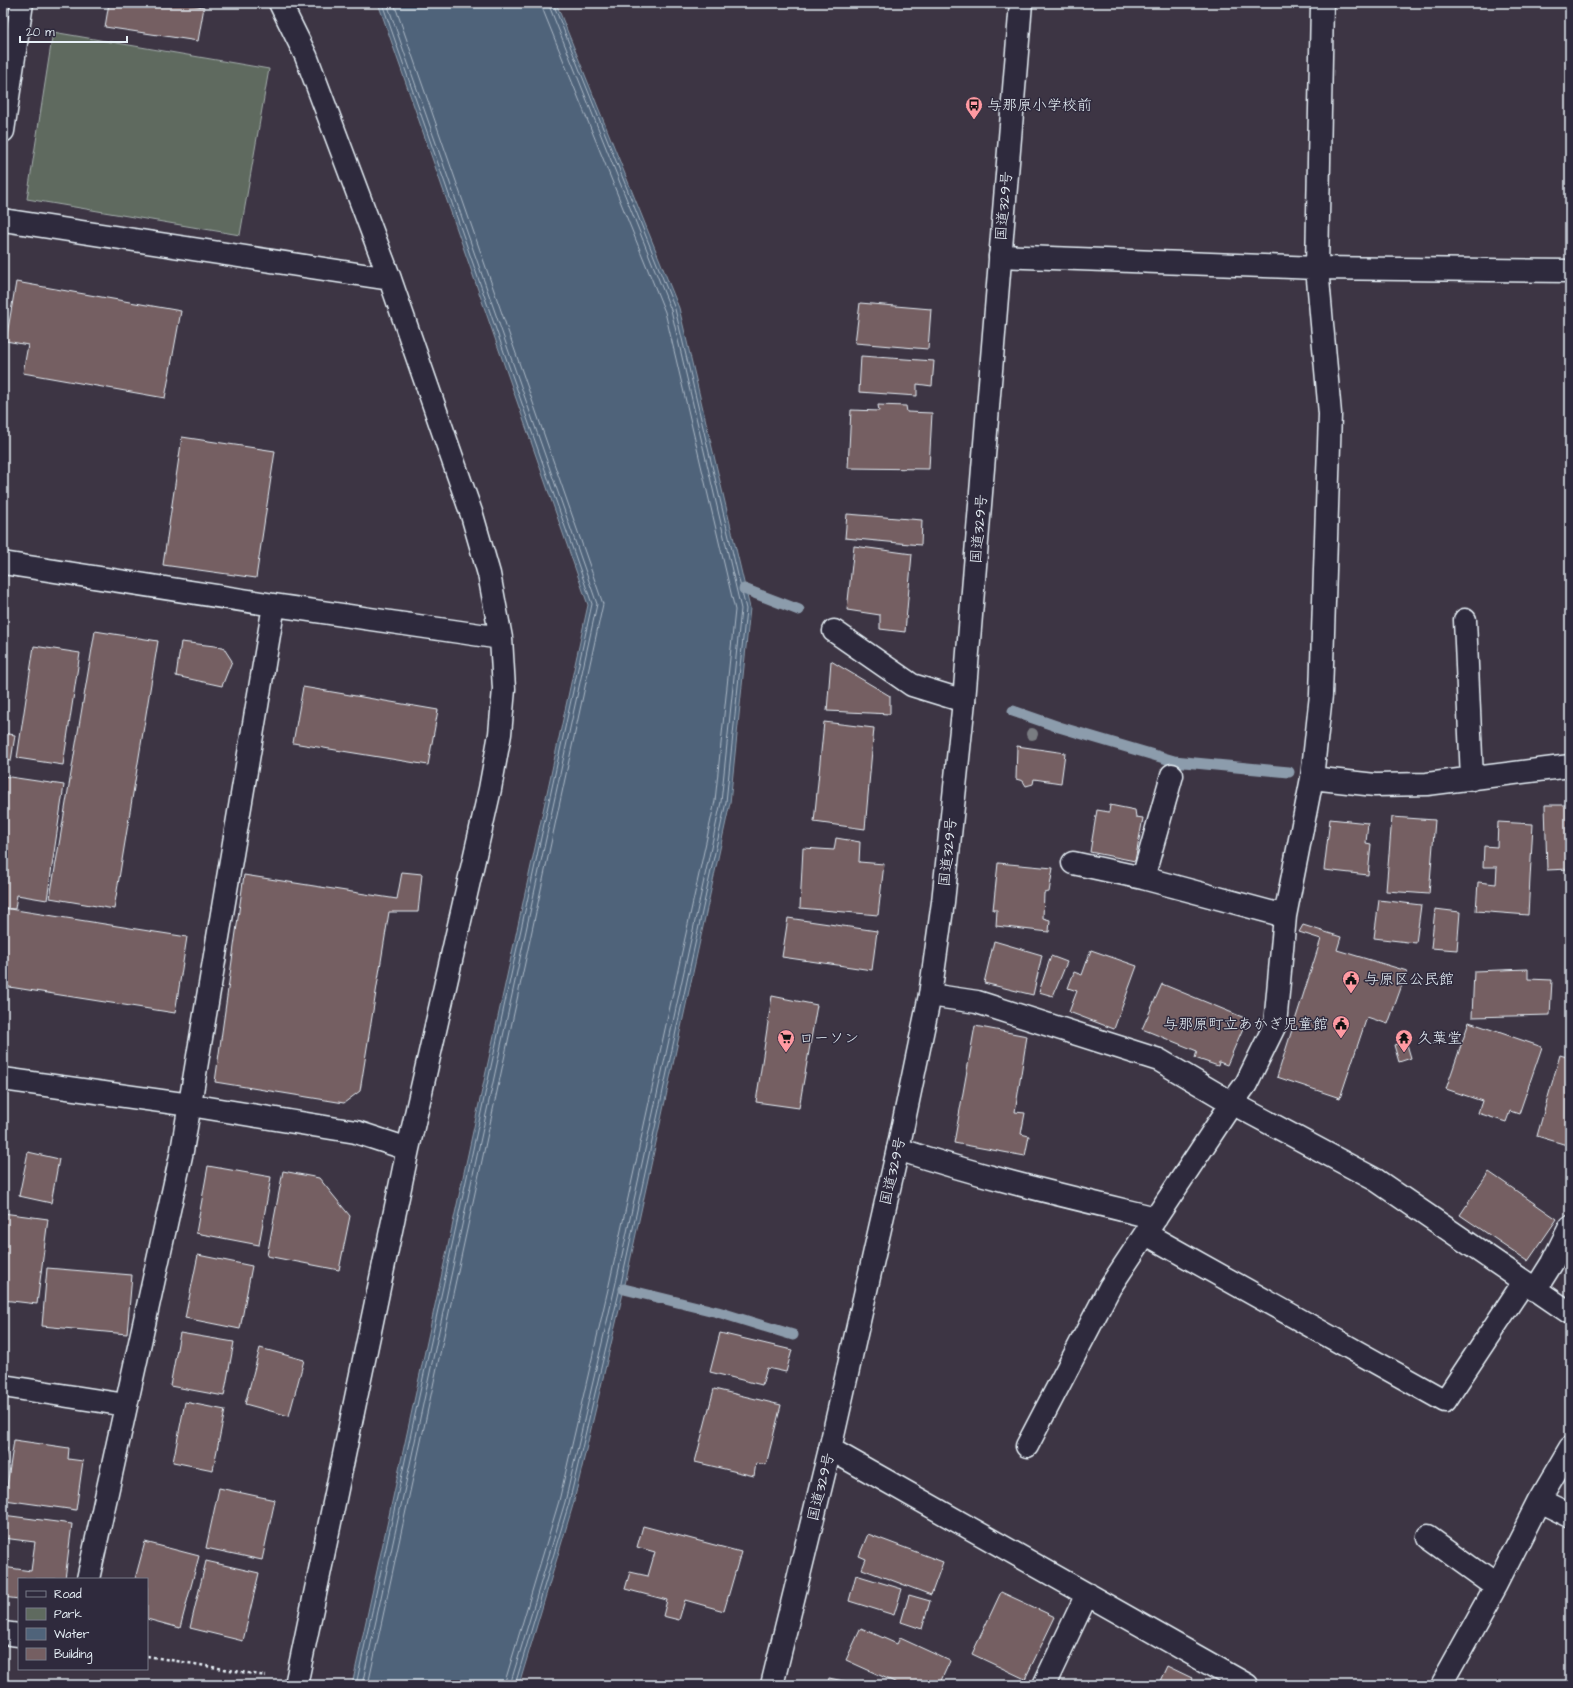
<svg xmlns="http://www.w3.org/2000/svg" width="1573" height="1688" viewBox="0 0 1573 1688" font-family="'Architects Daughter','Klee One',sans-serif">
<rect width="100%" height="100%" fill="#3d3544"/>
<filter id="ink" filterUnits="userSpaceOnUse"><feTurbulence type="fractalNoise" baseFrequency=".025" numOctaves="2"/><feDisplacementMap in="SourceGraphic" scale="8" xChannelSelector="R" yChannelSelector="G"/><feConvolveMatrix kernelMatrix="1 2 1 2 8 2 1 2 1" color-interpolation-filters="sRGB"/></filter>
<g filter="url(#ink)">
<path fill="#5f6a5f" stroke="#a4aeac" d="M53 32 269 69 240 235 27 199Z"/>
<path fill="#4f637a" stroke="#8c9cac" d="M378 3H556L679 308 750 608 730 803 624 1289 573 1505 519 1685H352L588 605Z"/>
<g fill="none" stroke-linecap="round" stroke-linejoin="round">
<path stroke="#abb8c6" stroke-width="1" d="M356 1685 592 604 382 3
M362 1685 597 604 387 3
M368 1685 603 604 394 3
M504 1685 559 1501 609 1285 715 801 735 610 665 312 543 10 542 3
M510 1685 565 1502 615 1287 721 802 741 609 671 310 548 3
M515 1685 569 1503 620 1288 726 802 746 609 675 309 553 3"/>
<path stroke="#8c9cac" stroke-width="11" d="M744 589 799 610
M1013 711 1059 727 1174 761 1289 772
M624 1289 718 1312 793 1335"/>
</g>
<path fill="#755f62" stroke="#e8f1f8" d="M109 3H178L204 7 198 41 105 27Z
M16 282 181 311 165 398 23 373 28 345 6 341Z
M860 303 931 309 928 349 855 343Z
M861 356 934 361 932 386 917 384V396L859 392Z
M878 405 906 406 907 412 932 413 929 469 848 468 851 410 879 411Z
M182 437 275 451 256 578 163 565Z
M847 514 922 520 921 545 845 538Z
M854 546 912 554 905 632 880 629V615L847 610Z
M95 631 158 641 114 909 50 898Z
M181 642 223 647 232 661 222 686 176 676Z
M34 646 80 653 63 765 17 758Z
M831 661 890 696V714L827 711Z
M303 687 438 710 428 765 293 743Z
M824 722 874 728 865 829 814 822Z
M3 733 15 735 11 761 3 760Z
M1017 746 1065 753 1061 783 1034 779 1033 784 1026 786 1023 781 1016 779Z
M3 776 64 785 47 900 17 895 15 909 3 908Z
M1110 805 1135 810 1136 817 1143 818 1135 861 1090 852 1097 810 1109 812Z
M1545 805H1570V869L1547 870Z
M1392 817 1435 820 1429 894 1386 891Z
M1330 819 1368 823 1366 843 1371 844 1368 875 1324 870Z
M1498 822 1533 824 1528 915 1476 911 1478 882 1496 884 1497 867H1483L1484 846 1497 847Z
M836 838 860 842 859 862 884 864 878 915 800 908 803 848 834 850Z
M998 863 1053 868 1049 892 1044 893 1043 918 1050 920 1049 932 996 926 997 910H993Z
M402 872 422 874 418 912H389L360 1091 344 1103 215 1082 244 875 397 899Z
M1379 900 1421 905 1416 943 1374 938Z
M3 908 187 937 175 1013 3 986Z
M1435 909 1460 912 1457 950 1431 948Z
M788 918 877 931 872 970 782 957Z
M1303 925 1341 937 1337 950 1407 971 1388 1024 1367 1017 1340 1098 1277 1077 1321 939 1299 932Z
M994 941 1042 955 1033 995 984 983Z
M1091 950 1137 966 1114 1029 1069 1012 1077 991 1068 988 1074 972 1082 975Z
M1051 956 1067 962 1053 996 1039 992Z
M1528 969V979L1552 980 1550 1015 1472 1017 1474 971Z
M1162 984 1247 1019 1227 1065 1219 1062 1218 1066 1195 1058 1197 1051 1142 1029Z
M772 996 817 1005 799 1108 756 1102Z
M1469 1022 1542 1047 1519 1114 1510 1111 1506 1122 1478 1113 1482 1101 1446 1089Z
M975 1026 1027 1036 1015 1112 1025 1113 1021 1134 1029 1136 1025 1156 954 1143Z
M1406 1041 1411 1058 1399 1062 1394 1045Z
M1560 1055 1570 1058V1146L1537 1136Z
M28 1152 59 1159 51 1203 19 1196Z
M208 1166 271 1177 259 1245 196 1233Z
M283 1171 319 1178 350 1216 339 1270 267 1256Z
M1489 1172 1557 1219 1528 1261 1460 1215Z
M3 1213 48 1219 37 1304 3 1300Z
M198 1255 252 1266 240 1329 185 1318Z
M47 1268 132 1275 127 1334 42 1326Z
M180 1333 234 1342 224 1396 170 1386Z
M720 1333 792 1350 786 1372 767 1368 762 1385 710 1372Z
M260 1348 304 1360 289 1416 245 1404Z
M714 1389 781 1405 766 1465 756 1463 754 1476 695 1462Z
M185 1402 225 1410 213 1470 173 1462Z
M14 1440 69 1448 68 1459 83 1461 76 1510 5 1500Z
M3 1447 7 1448 3 1470Z
M219 1488 275 1500 262 1560 206 1548Z
M3 1515 72 1524 65 1579H19V1599L3 1597V1567L31 1571 35 1542 3 1538Z
M643 1526 741 1552 724 1611 685 1600 679 1620 663 1616 667 1600 625 1589 630 1572 648 1576 655 1552 637 1547Z
M868 1534 943 1562 931 1595 862 1569 866 1559 859 1556Z
M145 1542 199 1556 180 1628 147 1619V1579H135Z
M206 1561 259 1573 243 1641 190 1628Z
M856 1575 902 1589 894 1615 849 1601Z
M1001 1592 1055 1617 1025 1679 972 1654Z
M909 1595 930 1601 922 1629 901 1622Z
M861 1628 897 1644 900 1638 950 1661 939 1685H901L846 1660Z
M1167 1666 1192 1678 1189 1685H1158Z
M829 1678 863 1685H827Z"/>
<g fill="none" stroke-linecap="round" stroke-linejoin="round">
<g stroke="#e8f1f8" stroke-width="25">
<path id="minor" d="M280 3 306 56 390 279 472 515 489 574 501 638 504 689 500 734 490 789 408 1149 296 1685
M1322 3 1317 268 1330 414 1321 695 1312 778 1285 916 1275 1025 1246 1084 1232 1103 1376 1180 1570 1313
M3 131 22 3
M3 220 390 279
M1000 256 1317 268 1570 271
M3 563 274 605 501 638
M1465 620 1472 779
M834 631 912 685 964 701
M1312 778 1375 785 1427 784 1570 766
M1073 863 1143 878 1285 916
M1143 878 1172 775
M930 995 977 1002 1159 1060 1232 1103 1110 1287 1027 1446
M3 1079 190 1105 356 1132 408 1149
M898 1149C982 1177 1069 1197 1156 1218
M1146 1234 1445 1401 1524 1282
M1535 1290 1552 1263 1570 1227
M3 1386 126 1405
M830 1449 1247 1685
M1539 1501 1570 1516
M1428 1537 1496 1586
M88 1579 182 1151 274 605
M3 1633 19 1635
M1044 1685 1087 1594
M1441 1685 1496 1586 1539 1501 1570 1448"/>
</g>
<g stroke="#e8f1f8" stroke-width="25">
<path id="highway" d="M772 1685 830 1449 898 1149 930 995 943 902 964 701 1021 3"/>
</g>
<path stroke="#e8f1f8" stroke-width="2.5" stroke-dasharray="3 3" stroke-linecap="butt" d="M1062 5 1094 3
M147 1656 266 1676"/>
<use href="#minor" stroke="#2f2a3d" stroke-width="22"/>
<use href="#highway" stroke="#2f2a3d" stroke-width="22"/>
</g>
<circle fill="#797b81" cx="1032" cy="734" r="6"/>
</g>
<defs>
<g id="bus-pin" transform="scale(0.9)"><path d="M0 17L-7.5 6A9.5 9.5 0 1 1 7.5 6Z" fill="#ff9aa2" stroke="#2f2a3d"/><path d="M-5-6H5V4H4V6H2V4H-2V6H-4V4H-5ZM-3.5-4V0h7V-4ZM-3.5 1.2v1.5H-2V1.2ZM2 1.2v1.5H3.5V1.2Z" fill="#111"/></g>
<g id="civic-pin" transform="scale(0.9)"><path d="M0 17L-7.5 6A9.5 9.5 0 1 1 7.5 6Z" fill="#ff9aa2" stroke="#2f2a3d"/><path d="M-.6-6.5H3V-4.5H.6V-3L4-1V1h2V6H-6V1h2V-1L-.6-3ZM-1.2 2.5V6h2.4V2.5Z" fill="#111"/></g>
<g id="supermarket-pin" transform="scale(0.9)"><path d="M0 17L-7.5 6A9.5 9.5 0 1 1 7.5 6Z" fill="#ff9aa2" stroke="#2f2a3d"/><path d="M-6-5.5h2.5l.6 2H6L4.5 2H-2.5L-4.4-4H-6ZM-1.5 3.2a1.3 1.3 0 1 0 .1 0ZM3 3.2a1.3 1.3 0 1 0 .1 0Z" fill="#111"/></g>
<g id="temple-pin" transform="scale(0.9)"><path d="M0 17L-7.5 6A9.5 9.5 0 1 1 7.5 6Z" fill="#ff9aa2" stroke="#2f2a3d"/><path d="M0-6L5-2H3V0L6.5 2.5H4V6H1.5V3h-3V6H-4V2.5H-6.5L-3 0V-2H-5Z" fill="#111"/></g>
</defs>
<g fill-rule="evenodd">
<use href="#bus-pin" x="974" y="105"/>
<use href="#civic-pin" x="1351" y="979"/>
<use href="#civic-pin" x="1341" y="1024"/>
<use href="#supermarket-pin" x="786" y="1038"/>
<use href="#temple-pin" x="1404" y="1038"/>
</g>
<g text-anchor="middle" dominant-baseline="central" stroke-width="3" stroke-linejoin="round" paint-order="stroke">
<g font-size="15" fill="#e8f1f8" stroke="#2f2a3d" text-anchor="start">
<text x="987" y="105">与那原小学校前</text>
<text x="1364" y="979">与原区公民館</text>
<text x="1328" y="1024" text-anchor="end">与那原町立あかぎ児童館</text>
<text x="799" y="1038">ローソン</text>
<text x="1417" y="1038">久葉堂</text>
</g>
<g font-size="15" fill="#e8f1f8" stroke="#2f2a3d">
<text transform="translate(1004 206) rotate(-85)">国道329号</text>
<text transform="translate(979 529) rotate(-85)">国道329号</text>
<text transform="translate(948 852) rotate(-84)">国道329号</text>
<text transform="translate(893 1171) rotate(-77)">国道329号</text>
<text transform="translate(821 1487) rotate(-76)">国道329号</text>
</g>
</g>
<rect width="1573" height="1688" fill="none" stroke="#2f2a3d" stroke-width="16"/>
<rect x="8" y="8" width="1557" height="1672" fill="none" stroke="#e8f1f8" stroke-width="1.5" filter="url(#ink)"/>
<rect x="18" y="1578" width="130" height="92" fill="#2f2a3d" stroke="#797a88"/>
<rect x="26" y="1591" width="20" height="6" fill="#2f2a3d" stroke="#797a88"/>
<text x="54" y="1598" font-size="12" fill="#e8f1f8">Road</text>
<rect x="26" y="1608" width="20" height="12" fill="#5f6a5f" stroke="#797a88"/>
<text x="54" y="1618" font-size="12" fill="#e8f1f8">Park</text>
<rect x="26" y="1628" width="20" height="12" fill="#4f637a" stroke="#797a88"/>
<text x="54" y="1638" font-size="12" fill="#e8f1f8">Water</text>
<rect x="26" y="1648" width="20" height="12" fill="#755f62" stroke="#797a88"/>
<text x="54" y="1658" font-size="12" fill="#e8f1f8">Building</text>
<path d="M20 36v6h107v-6" fill="none" stroke="#e8f1f8" stroke-width="2"/>
<text x="26" y="36" font-size="12" fill="#e8f1f8" stroke="#2f2a3d" stroke-width="3" paint-order="stroke">20 m</text>
</svg>
